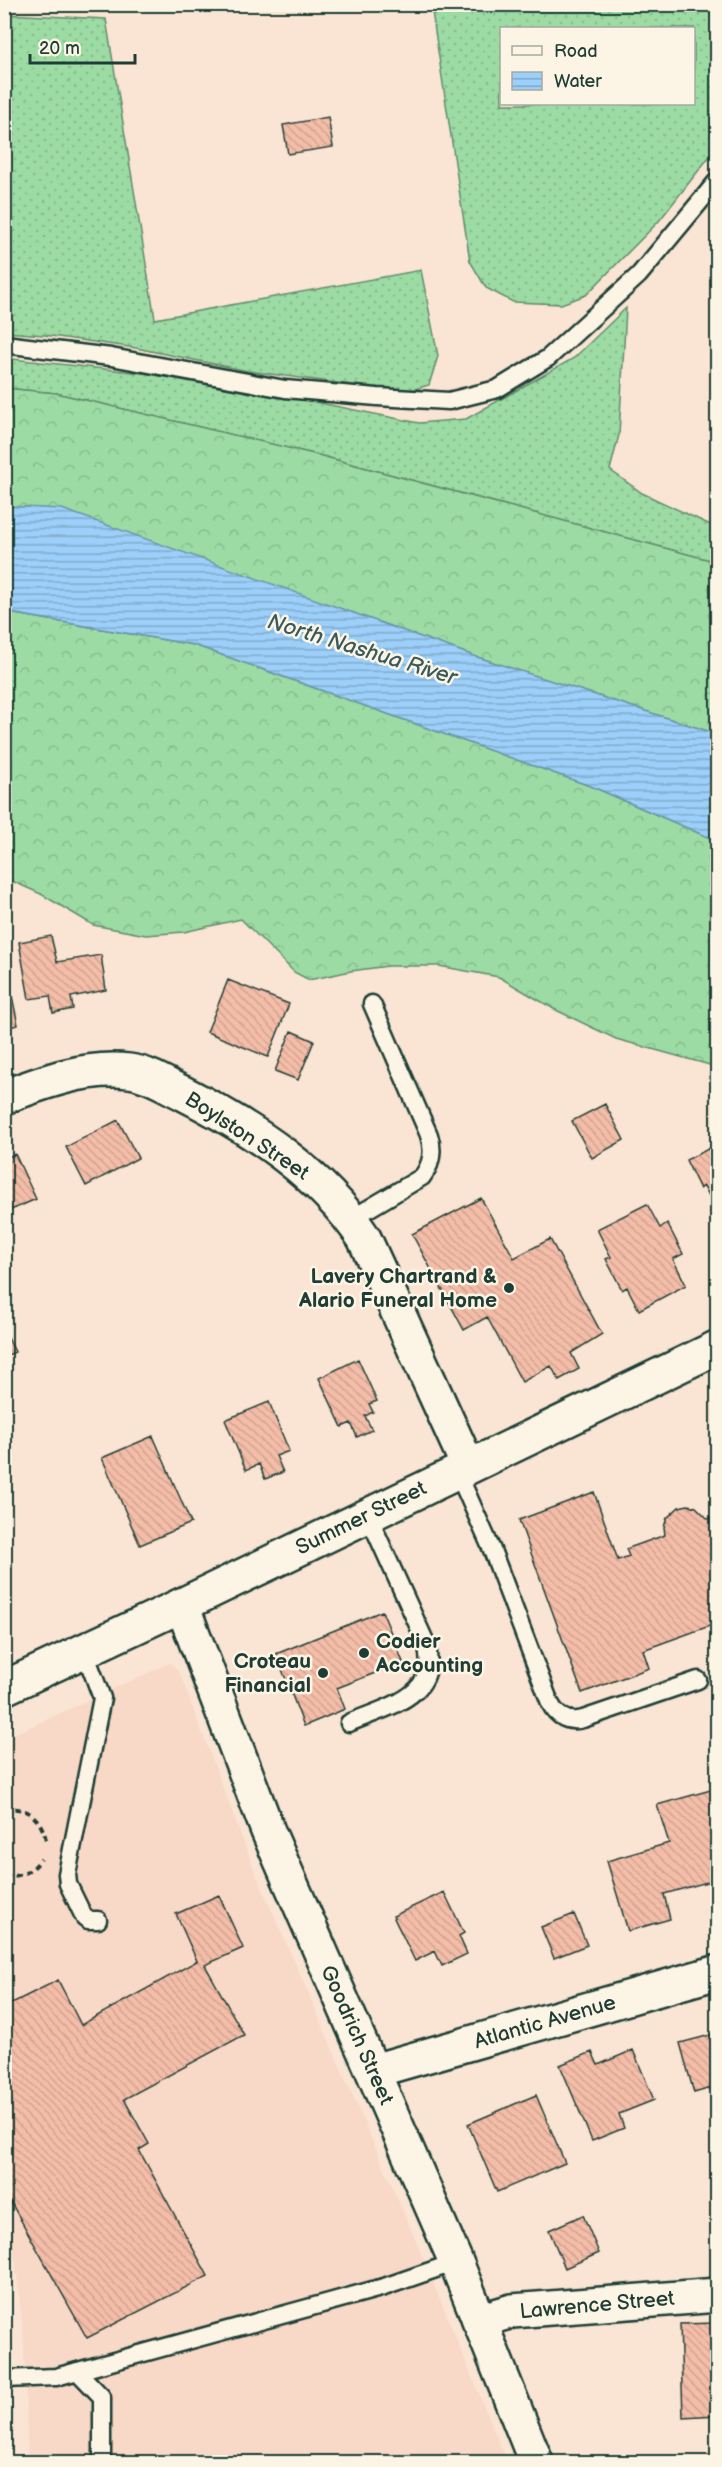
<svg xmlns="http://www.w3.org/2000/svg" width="722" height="2467" viewBox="0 0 722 2467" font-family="'Balsamiq Sans',sans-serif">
<defs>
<pattern id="grass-dots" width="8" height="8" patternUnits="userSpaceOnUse" patternTransform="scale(1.5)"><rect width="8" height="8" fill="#9cdba3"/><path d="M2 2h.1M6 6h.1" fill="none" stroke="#86bd8d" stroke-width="1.8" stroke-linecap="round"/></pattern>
<pattern id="forest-crowns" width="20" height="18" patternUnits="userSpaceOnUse" patternTransform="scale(1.5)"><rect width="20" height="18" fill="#9cdba3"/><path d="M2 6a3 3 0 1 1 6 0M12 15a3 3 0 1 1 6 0" fill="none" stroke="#86bd8d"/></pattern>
<pattern id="water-rules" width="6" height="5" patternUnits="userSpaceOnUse" patternTransform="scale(1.5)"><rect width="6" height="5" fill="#9ccff9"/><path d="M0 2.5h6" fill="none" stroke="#7fa9ca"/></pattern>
<pattern id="building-back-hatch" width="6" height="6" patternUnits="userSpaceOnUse" patternTransform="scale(1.5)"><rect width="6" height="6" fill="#f4bda8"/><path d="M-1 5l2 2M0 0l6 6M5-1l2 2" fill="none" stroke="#d1a391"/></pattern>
</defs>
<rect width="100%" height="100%" fill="#fae4d3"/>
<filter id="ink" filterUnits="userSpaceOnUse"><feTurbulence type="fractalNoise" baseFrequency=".0167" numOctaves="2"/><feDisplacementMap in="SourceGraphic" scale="12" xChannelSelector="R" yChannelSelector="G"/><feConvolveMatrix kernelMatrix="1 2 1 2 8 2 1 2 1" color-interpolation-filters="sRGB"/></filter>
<g filter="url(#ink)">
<path fill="#f8d8c6" d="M170 1663 179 1672 253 1867 415 2239 507 2462H28L24 2339 15 2258 4 2241V1739Z"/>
<path fill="url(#grass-dots)" stroke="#5e8c6c" stroke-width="1.5" fill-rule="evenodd" d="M431 5H717V147L659 221 586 295 561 304 513 302 486 288 470 261ZM502 28H694V104H502Z
M5 14 106 19 155 319 421 270 438 356 429 385 405 392 248 371 136 348 44 335 5 332Z
M626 308 619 435 610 470 642 493 717 528V562L318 455 56 393 5 388 4 358 206 380 419 423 466 419 574 358Z"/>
<path fill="url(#forest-crowns)" stroke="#5e8c6c" stroke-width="1.5" d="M4 388 56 393 318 455 717 562V734L474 656 62 510 5 506Z
M4 612 194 645 593 787 717 841V1067L616 1039 554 1009 499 977 439 966H388L351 971 309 980 294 972 241 919 184 932 146 935 93 925 41 894 5 878Z"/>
<path fill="url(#water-rules)" stroke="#6a95aa" stroke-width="1.5" d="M4 506 62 509 474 656 717 734V841L593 787 194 645 5 612Z"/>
<path fill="url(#building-back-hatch)" stroke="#1f3d34" stroke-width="1.5" d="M328 117 333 147 288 154 283 125Z
M51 936 57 962 101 955 106 990 71 997 73 1009 53 1013 50 996 29 999 19 942Z
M228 980 289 1004 268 1057 207 1032Z
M11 991 18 1025 4 1028V993Z
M291 1031 314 1041 298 1080 275 1071Z
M605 1104 624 1140 592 1158 572 1121Z
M118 1120 138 1158 86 1186 66 1147Z
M718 1144V1224L716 1225 710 1212 716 1209 704 1186 700 1189 686 1160Z
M15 1154 36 1199 4 1213V1159Z
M481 1198 514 1258 550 1239 602 1334 571 1353 579 1369 559 1380 551 1366 522 1382 487 1317 464 1330 412 1234Z
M647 1204 660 1228 667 1223 683 1254 673 1259 686 1285 639 1310 627 1287 622 1290 606 1259 611 1257 597 1229Z
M4 1330 15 1352 4 1357Z
M358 1359 377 1401 369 1404 373 1412 365 1416 372 1430 357 1437 351 1423 342 1427 319 1378Z
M269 1402 289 1451 276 1456 283 1472 265 1479 259 1464 246 1470 225 1420Z
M153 1436 191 1523 140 1545 102 1458Z
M594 1492 618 1560 629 1556 626 1549 665 1535 664 1527 667 1518 679 1507 688 1505 696 1507 708 1519 718 1516V1623L643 1650 649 1668 582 1693 519 1520Z
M382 1611 403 1662 337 1688 345 1709 304 1726 276 1654Z
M718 1788V1879L664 1894 670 1919 628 1931 607 1861 669 1843 657 1805Z
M444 1892 464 1933 459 1936 467 1954 442 1966 435 1951 415 1961 393 1916Z
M219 1895 243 1948 205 1965 244 2035 124 2099 149 2144 139 2150 208 2276 87 2338 4 2190V2007L58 1980 81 2025 197 1961 176 1914Z
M574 1914 587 1945 554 1958 541 1927Z
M718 2033V2086L694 2093 680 2043Z
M633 2050 654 2100 619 2114 624 2128 592 2141 560 2065 592 2052 598 2065Z
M536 2095 565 2163 497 2192 468 2124Z
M583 2215 599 2253 565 2268 549 2230Z
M718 2323V2415L683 2417 680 2324Z"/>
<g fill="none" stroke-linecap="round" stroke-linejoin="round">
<g stroke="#1f3d34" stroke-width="21">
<path id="lane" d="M4 344 111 357 285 389 377 397 449 401 497 389 548 358 639 275 718 180
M351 1219 422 1177C432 1164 434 1151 429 1135L372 1004
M457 1471 492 1550 550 1703C557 1717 569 1723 583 1719L698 1680
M84 1650 102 1698 67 1874 68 1884 84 1917 88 1920H98
M349 1723C388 1706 441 1697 426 1643L368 1515
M77 2371 102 2397V2462
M4 2379 56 2377 384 2287 456 2262"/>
</g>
<g stroke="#1f3d34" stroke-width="38">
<path id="street" d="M4 1097C43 1082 86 1066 129 1071 148 1073 166 1085 183 1093 253 1129 320 1172 364 1238L468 1466
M182 1605 268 1831 456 2262 536 2462
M373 2071 718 1972
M479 2321 512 2311 718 2295"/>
</g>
<g stroke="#1f3d34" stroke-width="38">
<path id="secondary" d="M4 1688 182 1605 718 1347"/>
</g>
<path stroke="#1f3d34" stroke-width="4" stroke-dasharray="6 4.5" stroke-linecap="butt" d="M4 1810C27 1804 42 1820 46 1840
M4 1875C20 1878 32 1872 41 1859"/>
<use href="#lane" stroke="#fcf5e5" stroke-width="16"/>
<use href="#street" stroke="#fcf5e5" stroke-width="33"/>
<use href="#secondary" stroke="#fcf5e5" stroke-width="33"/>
</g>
</g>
<g fill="#1f3d34" stroke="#fcf5e5" stroke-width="2">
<circle cx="509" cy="1288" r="6"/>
<circle cx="364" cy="1653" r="6"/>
<circle cx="323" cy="1673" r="6"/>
</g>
<g text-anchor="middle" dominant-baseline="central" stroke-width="5" stroke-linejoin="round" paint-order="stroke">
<g font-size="21" fill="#1f3d34" stroke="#fcf5e5">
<text transform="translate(247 1136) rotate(33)">Boylston Street</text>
<text transform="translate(361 1518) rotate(-26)">Summer Street</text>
<text transform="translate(545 2022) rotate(-16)">Atlantic Avenue</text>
<text transform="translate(357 2035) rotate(66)">Goodrich Street</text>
<text transform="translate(597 2305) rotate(-5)">Lawrence Street</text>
</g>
<g font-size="21" font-weight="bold" fill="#1f3d34" stroke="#fcf5e5" text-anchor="end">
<text x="497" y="1276">Lavery Chartrand &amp;<tspan x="497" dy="24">Alario Funeral Home</tspan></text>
<text x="376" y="1641" text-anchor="start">Codier<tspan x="376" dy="24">Accounting</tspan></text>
<text x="311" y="1661">Croteau<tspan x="311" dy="24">Financial</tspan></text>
</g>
<g font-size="22" font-style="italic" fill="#385a5b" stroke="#fcf5e5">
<text transform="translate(362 650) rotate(17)">North Nashua River</text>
</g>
</g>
<rect width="722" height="2467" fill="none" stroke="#fcf5e5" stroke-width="24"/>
<rect x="12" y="12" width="698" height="2443" fill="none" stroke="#1f3d34" stroke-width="2" filter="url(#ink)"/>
<rect x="500" y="27" width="195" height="78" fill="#fcf5e5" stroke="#a4ab9e" stroke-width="1.5"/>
<rect x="512" y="46" width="30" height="9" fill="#fcf5e5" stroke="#a4ab9e" stroke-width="1.5"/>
<text x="554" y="57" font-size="18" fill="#1f3d34">Road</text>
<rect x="512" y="72" width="30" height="18" fill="url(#water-rules)" stroke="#a4ab9e" stroke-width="1.5"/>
<text x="554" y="87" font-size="18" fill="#1f3d34">Water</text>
<path d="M30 54v9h105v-9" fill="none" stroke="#1f3d34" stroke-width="3"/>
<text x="39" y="54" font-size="18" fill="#1f3d34" stroke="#fcf5e5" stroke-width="4.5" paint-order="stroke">20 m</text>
</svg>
